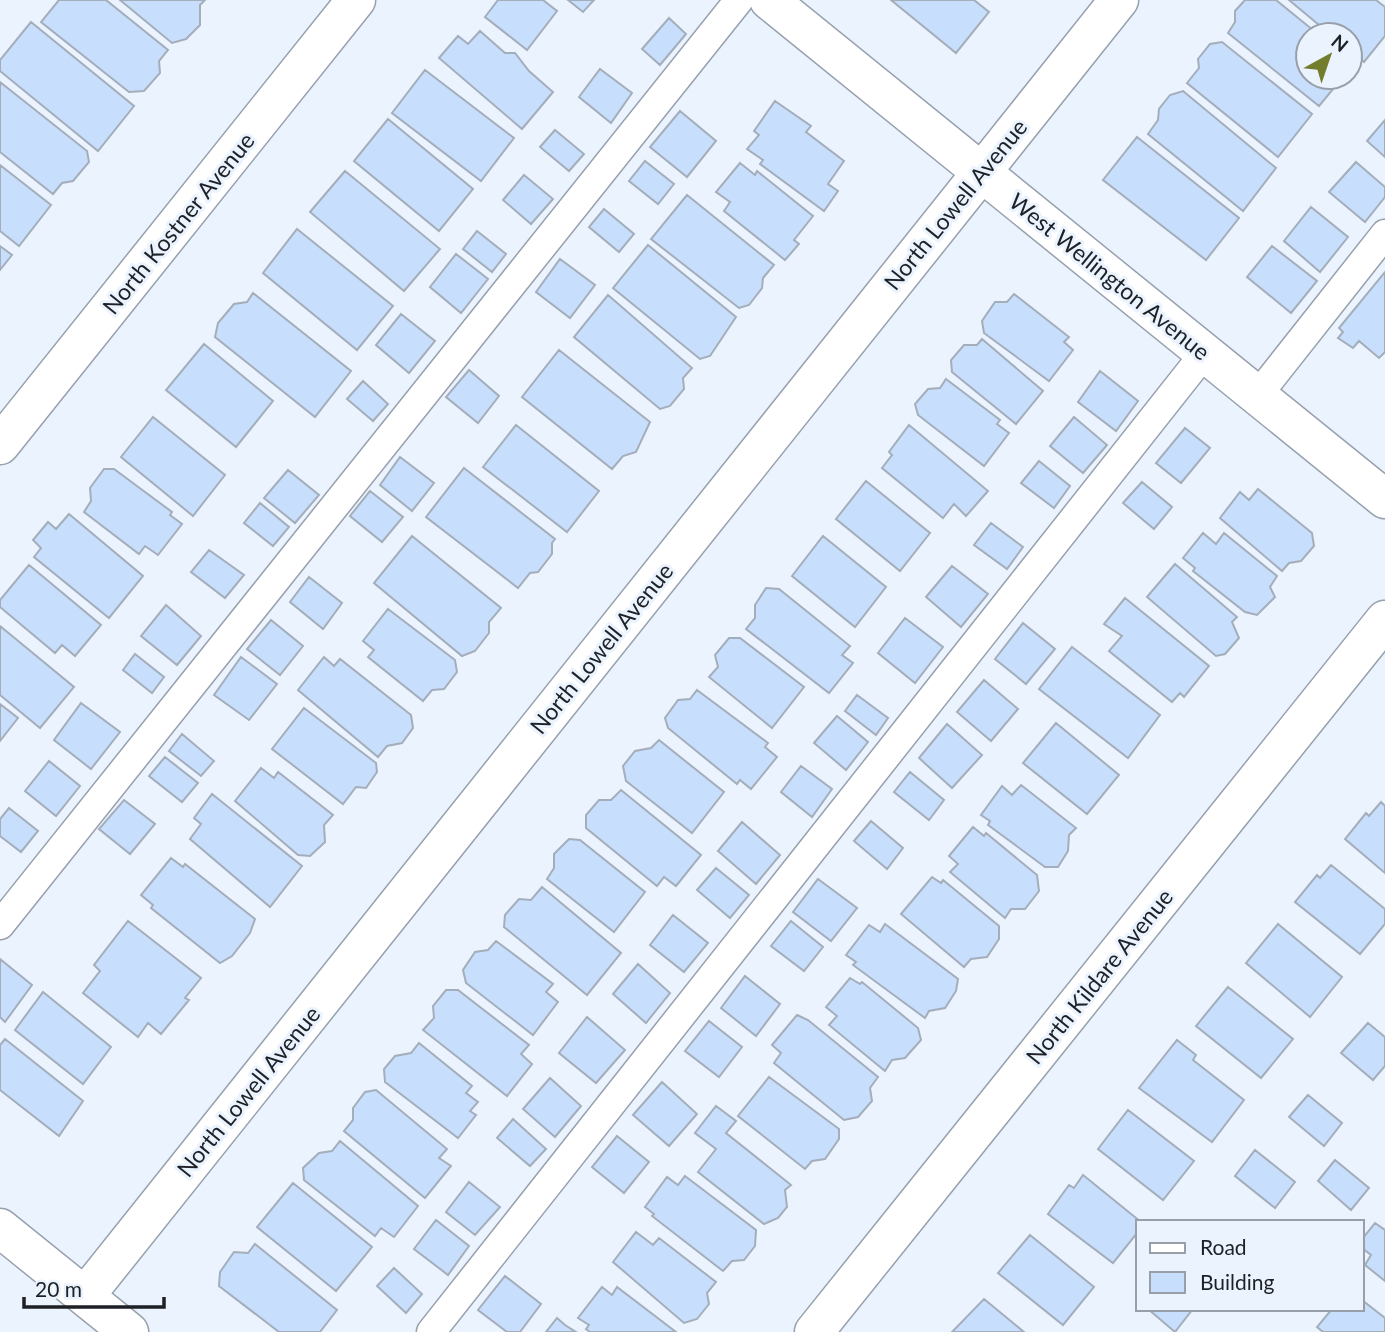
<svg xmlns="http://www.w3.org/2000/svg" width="1385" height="1332" viewBox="0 0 1385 1332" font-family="Lato,sans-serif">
<rect width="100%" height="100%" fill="#ebf3fe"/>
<path fill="#c7defd" stroke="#a4aebb" stroke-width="2" d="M59 0H106L168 50 159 61 160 73 144 91 129 92 41 22Z
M120 0H205L200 5V25L186 39 172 43Z
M498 0H543L557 11 527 50 485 17Z
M568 0H594L583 12Z
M891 0H974L989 12 956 53Z
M1245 0H1276L1319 35H1308V77H1343L1319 106 1228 33 1235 22V11Z
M1289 0H1376L1385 7V36L1364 62 1350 50V35H1331Z
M669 18 686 34 660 65 642 49Z
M31 22 134 106 98 151 0 71V60Z
M480 31 505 53H515L529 71 553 92 522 129 439 58 458 36 468 44Z
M1222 42 1312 114 1278 157 1187 83 1199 68 1198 59 1210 44Z
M600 69 632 93 611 123 579 97Z
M425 70 514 138 481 181 392 113Z
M0 82 87 151 89 162 73 181 62 183 53 194 0 152Z
M1183 91 1276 168 1243 211 1148 134 1158 120 1159 109 1170 95Z
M775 101 811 126 806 132 844 161 828 184 838 191 824 211 760 164 763 160 747 149 759 135 754 131Z
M680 111 716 141 687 177 650 147Z
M388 119 473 189 439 231 354 161Z
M1385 120V157L1367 141Z
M555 130 584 154 569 171 540 147Z
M1137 137 1239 218 1206 260 1103 180Z
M645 161 674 184 658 204 629 181Z
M1356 162 1385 187V197L1365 222 1329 192Z
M740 163 755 175 757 171 813 216 794 240 799 244 785 260 724 211 730 202 716 192Z
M0 165 51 205 19 246 0 231Z
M345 171 440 249 404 291 310 212Z
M524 175 553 199 531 224 503 200Z
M687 195 774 265 763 278 762 288 749 305 739 308 651 239Z
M1311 207 1348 237 1320 272 1284 241Z
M604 209 634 234 619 252 589 227Z
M297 229 393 306 357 350 263 273Z
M477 231 506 254 492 272 463 249Z
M648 245 736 317 710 356 700 359 613 288Z
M0 246 12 255 0 270Z
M1272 246 1317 281 1291 313 1247 277Z
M456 254 488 279 461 313 430 287Z
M560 259 595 285 570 318 536 292Z
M1385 272V352L1379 358 1359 341 1353 348 1338 338 1343 332 1339 328Z
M253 293 351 371 315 417 215 337 218 323 234 304 247 302Z
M1014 294 1069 337 1064 342 1073 350 1049 381 984 333 982 321 995 302H1007Z
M608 295 692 368 683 378 684 389 670 406 660 409 574 337Z
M401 314 435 341 409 373 376 345Z
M982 339 1043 391 1016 424 952 372 951 360 964 345H977Z
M204 344 273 401 236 447 166 390Z
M559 350 650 422 636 452 623 456 612 469 522 397Z
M469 370 499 396 478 423 446 397Z
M1100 371 1138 401 1116 431 1078 402Z
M946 379 1000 420 997 424 1009 433 984 466 918 415 915 404 928 389 940 388Z
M363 381 388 404 373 421 347 399Z
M153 417 225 475 193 516 121 457Z
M1074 417 1107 445 1083 473 1050 446Z
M516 425 599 491 567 532 483 467Z
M909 425 988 491 966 516 954 504 943 518 882 468 892 455 889 452Z
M1185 428 1210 448 1181 483 1156 463Z
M400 457 434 483 412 511 380 485Z
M1039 461 1070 486 1054 508 1021 483Z
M464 468 555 539 552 543V554L538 572 530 573 518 588 426 517Z
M104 469H114L172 512 170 515 182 524 158 555 145 546 139 554 84 512 91 501 90 488Z
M288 470 319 495 295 523 264 498Z
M866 481 930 533 900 571 836 519Z
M1142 482 1172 507 1154 529 1123 503Z
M1258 489 1312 533 1314 546 1301 561 1289 563 1282 571 1220 518 1240 492 1249 500Z
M370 491 403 517 382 542 350 516Z
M260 503 289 527 273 546 244 523Z
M69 514 143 576 109 618 34 557 41 548 33 540 48 522 56 529Z
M991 523 1023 547 1007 569 974 545Z
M1203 533 1216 544 1224 533 1277 576 1270 587 1275 597 1257 615 1245 612 1193 571 1195 568 1183 558Z
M412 536 501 608 489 622V633L475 651 462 656 374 583Z
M823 536 886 587 855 627 792 576Z
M209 550 244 575 225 598 191 572Z
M1175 564 1237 617 1232 622 1239 638 1225 654 1216 656 1147 597Z
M29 565 101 625 75 656 62 645 55 653 0 607V600Z
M952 566 988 594 961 627 926 597Z
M309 577 342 603 323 629 290 602Z
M766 588 779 589 850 646 842 655 853 663 829 693 746 629 755 618V605Z
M1125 598 1209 666 1184 697 1180 693 1172 702 1109 651 1122 636 1104 624Z
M166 605 201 636 177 665 141 636Z
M388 609 455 660 457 672 444 689 432 690 423 701 368 657 374 650 363 641Z
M905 618 943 647 915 683 878 653Z
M271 620 303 646 280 675 247 649Z
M1023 623 1055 649 1026 684 995 659Z
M0 626 74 687 40 728 0 695Z
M729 638H740L804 687 772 728 709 677 718 667 715 655Z
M1072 647 1160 715 1128 758 1039 689Z
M135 654 164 677 152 693 123 670Z
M241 657 277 684 249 720 214 695Z
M324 657 334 666 340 659 411 715 413 728 402 743 387 746 378 757 298 690Z
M984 680 1018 709 991 741 957 712Z
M697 690 768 743 765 747 777 757 751 789 740 780 737 784 668 728 665 718 678 700 690 699Z
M857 695 888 718 876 735 845 711Z
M81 703 120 732 91 769 54 740Z
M0 704 18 718 0 741Z
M304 708 376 763 377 772 366 788 356 787 343 804 272 749Z
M837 716 868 742 846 770 814 743Z
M1056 723 1119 775 1087 814 1023 763Z
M947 724 982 755 952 788 919 758Z
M182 734 214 761 201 776 169 751Z
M659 740 724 792 692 833 626 781 623 766 635 751 651 748Z
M165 757 198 783 182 802 149 776Z
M49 761 80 786 56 816 25 791Z
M801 766 832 789 812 817 781 792Z
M261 768 274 778 278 772 333 815 324 825 325 842 310 856 298 855 235 801Z
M910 772 944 800 929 820 894 792Z
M1021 785 1076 828 1069 835 1068 851 1058 867H1045L988 825 990 821 981 815 1002 786 1012 795Z
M621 790 701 855 676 886 664 877 657 886 586 828V815L599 800H611Z
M212 794 302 866 270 907 190 839 201 824 194 818Z
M124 800 155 824 130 854 99 829Z
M1381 802 1385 806V873L1345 839 1366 813 1369 816Z
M9 808 38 831 21 852 0 836V819Z
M871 821 903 848 887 869 854 841Z
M742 822 780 855 756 884 718 851Z
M973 827 984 836 986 833 1037 875 1039 891 1025 909H1011L1005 918 950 872 958 864 949 856Z
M569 839 580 840 645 892 614 932 547 879 554 868V854Z
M171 858 183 867 185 864 255 919 250 933 232 956 220 963 151 908 153 905 141 895Z
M1331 865 1385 909V924L1360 954 1295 902 1317 875 1320 878Z
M716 868 749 895 730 918 697 890Z
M932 877 941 883 943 880 999 926V939L987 957 971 959 964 967 901 914Z
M818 879 857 908 831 941 793 912Z
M542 887 621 953 587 995 504 927 505 915 519 899 531 900Z
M673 915 708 943 684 972 650 945Z
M128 921 201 978 185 998 189 1000 161 1034 148 1023 138 1037 83 993 100 971 94 965Z
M791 921 823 947 804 971 771 946Z
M885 924 958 979 956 991 945 1008 929 1011 925 1018 853 965 856 962 846 955 869 925 880 932Z
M1278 924 1342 977 1310 1017 1246 963Z
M496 941 553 984 546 992 558 1002 533 1035 466 983 463 970 475 952 488 950Z
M0 959 32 985 5 1022 0 1017Z
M638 964 670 993 646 1023 613 994Z
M745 976 780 1004 756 1036 721 1008Z
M850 978 860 984 862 982 918 1028 921 1040 905 1058 892 1060 885 1071 829 1025 837 1016 826 1007Z
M1228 987 1293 1039 1261 1078 1196 1026Z
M446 990H458L529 1045 521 1054 532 1064 507 1096 423 1030 434 1018 433 1006Z
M43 992 111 1047 83 1084 15 1030Z
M797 1015 808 1020 878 1077 870 1088 872 1101 858 1117 844 1120 774 1063 781 1053 772 1045Z
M587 1017 625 1050 596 1083 559 1053Z
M709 1021 742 1047 719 1077 685 1051Z
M1368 1023 1385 1037V1066L1373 1080 1341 1053Z
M5 1039 83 1101 59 1136 0 1090V1045Z
M1177 1040 1196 1055 1193 1060 1244 1100 1212 1142 1139 1088Z
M419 1043 472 1086 466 1093 478 1102 470 1111 476 1115 458 1138 385 1082 384 1069 395 1056 411 1053Z
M769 1077 839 1129V1139L825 1159 812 1161 805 1169 738 1116Z
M550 1078 581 1106 555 1137 523 1109Z
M662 1082 697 1114 669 1146 633 1115Z
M376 1090 447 1149 439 1158 451 1166 425 1198 344 1131 353 1120V1108L365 1092Z
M1308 1095 1342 1123 1324 1146 1289 1117Z
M716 1106 736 1121 726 1133 791 1185 785 1190 787 1207 778 1218 764 1224 698 1172 716 1149 695 1133Z
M1128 1110 1194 1161 1163 1200 1098 1149Z
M513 1119 546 1149 530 1166 497 1138Z
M617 1136 649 1162 624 1193 592 1167Z
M340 1141 418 1206 394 1237 381 1228 375 1236 304 1180 303 1168 319 1153 332 1151Z
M1255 1150 1295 1182 1275 1208 1235 1176Z
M1335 1160 1369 1188 1351 1210 1318 1181Z
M1083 1175 1141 1222H1138V1232L1113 1263 1048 1214 1069 1185 1074 1188Z
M685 1176 756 1230 755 1246 744 1260 732 1261 723 1271 652 1216 654 1214 645 1207 667 1177 678 1185Z
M469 1182 500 1207 475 1235 446 1212Z
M293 1183 372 1247 336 1291 257 1227Z
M436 1220 469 1246 448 1275 414 1249Z
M1375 1223 1385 1230V1281L1365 1265 1371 1255 1362 1248V1239Z
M636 1232 653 1245 659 1238 716 1282 707 1293 709 1304 697 1319 684 1323 613 1262Z
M1030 1235 1094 1287 1063 1325 998 1273Z
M255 1244 337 1310 320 1332H279L219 1286 220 1272 234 1252 248 1253Z
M394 1268 422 1294 406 1313 377 1286Z
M505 1276 541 1304 520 1332H507L478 1310Z
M602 1287 612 1295 617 1287 676 1332H590L586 1329 589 1325 578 1318Z
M984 1299 1024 1332H952Z
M1362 1300 1385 1318V1332H1323L1317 1327 1332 1309H1362Z
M1148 1309H1191L1192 1310 1175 1332Z
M557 1318 565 1325 576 1332H546Z"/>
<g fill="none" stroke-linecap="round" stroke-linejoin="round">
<g stroke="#97a0ad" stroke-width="31">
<path id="lane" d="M1257 396 1385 234
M0 925 739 0
M431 1332 1204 354"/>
</g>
<g stroke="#97a0ad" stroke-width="41">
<path id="street" d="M769 0 1385 499
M0 445 356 0
M0 1228 129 1332
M85 1296 1119 0
M814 1332 1385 620"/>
</g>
<use href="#lane" stroke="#fff" stroke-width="28"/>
<use href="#street" stroke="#fff" stroke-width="38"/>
</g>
<g text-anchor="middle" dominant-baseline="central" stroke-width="6" stroke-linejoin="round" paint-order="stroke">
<g font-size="23" fill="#1d2126" stroke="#ebf3fe">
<text transform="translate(955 204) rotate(-51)">North Lowell Avenue</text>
<text transform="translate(178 223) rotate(-51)">North Kostner Avenue</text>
<text transform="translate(1110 276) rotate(39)">West Wellington Avenue</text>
<text transform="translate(601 648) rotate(-51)">North Lowell Avenue</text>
<text transform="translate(1099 976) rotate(-51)">North Kildare Avenue</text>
<text transform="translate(248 1091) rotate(-51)">North Lowell Avenue</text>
</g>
</g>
<rect x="1136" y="1220" width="228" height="91" fill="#ebf3fe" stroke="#999fa8" stroke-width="2"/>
<rect x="1150" y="1243" width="35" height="10" fill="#ffffff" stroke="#999fa8" stroke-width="2"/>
<text x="1200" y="1255" font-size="21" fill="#1d2126">Road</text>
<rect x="1150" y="1272" width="35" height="21" fill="#c7defd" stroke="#999fa8" stroke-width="2"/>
<text x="1200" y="1290" font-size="21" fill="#1d2126">Building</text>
<g transform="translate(1329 56) rotate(40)"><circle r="33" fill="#ebf3fe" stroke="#999fa8" stroke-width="2"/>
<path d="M0-5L12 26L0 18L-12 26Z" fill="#727e2b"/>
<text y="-10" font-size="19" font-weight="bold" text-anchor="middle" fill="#1d2126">N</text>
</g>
<path d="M24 1297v10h140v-10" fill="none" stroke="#1d2126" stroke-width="3.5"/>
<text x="35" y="1297" font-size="21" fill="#1d2126" stroke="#ebf3fe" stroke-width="5" paint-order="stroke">20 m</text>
</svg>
